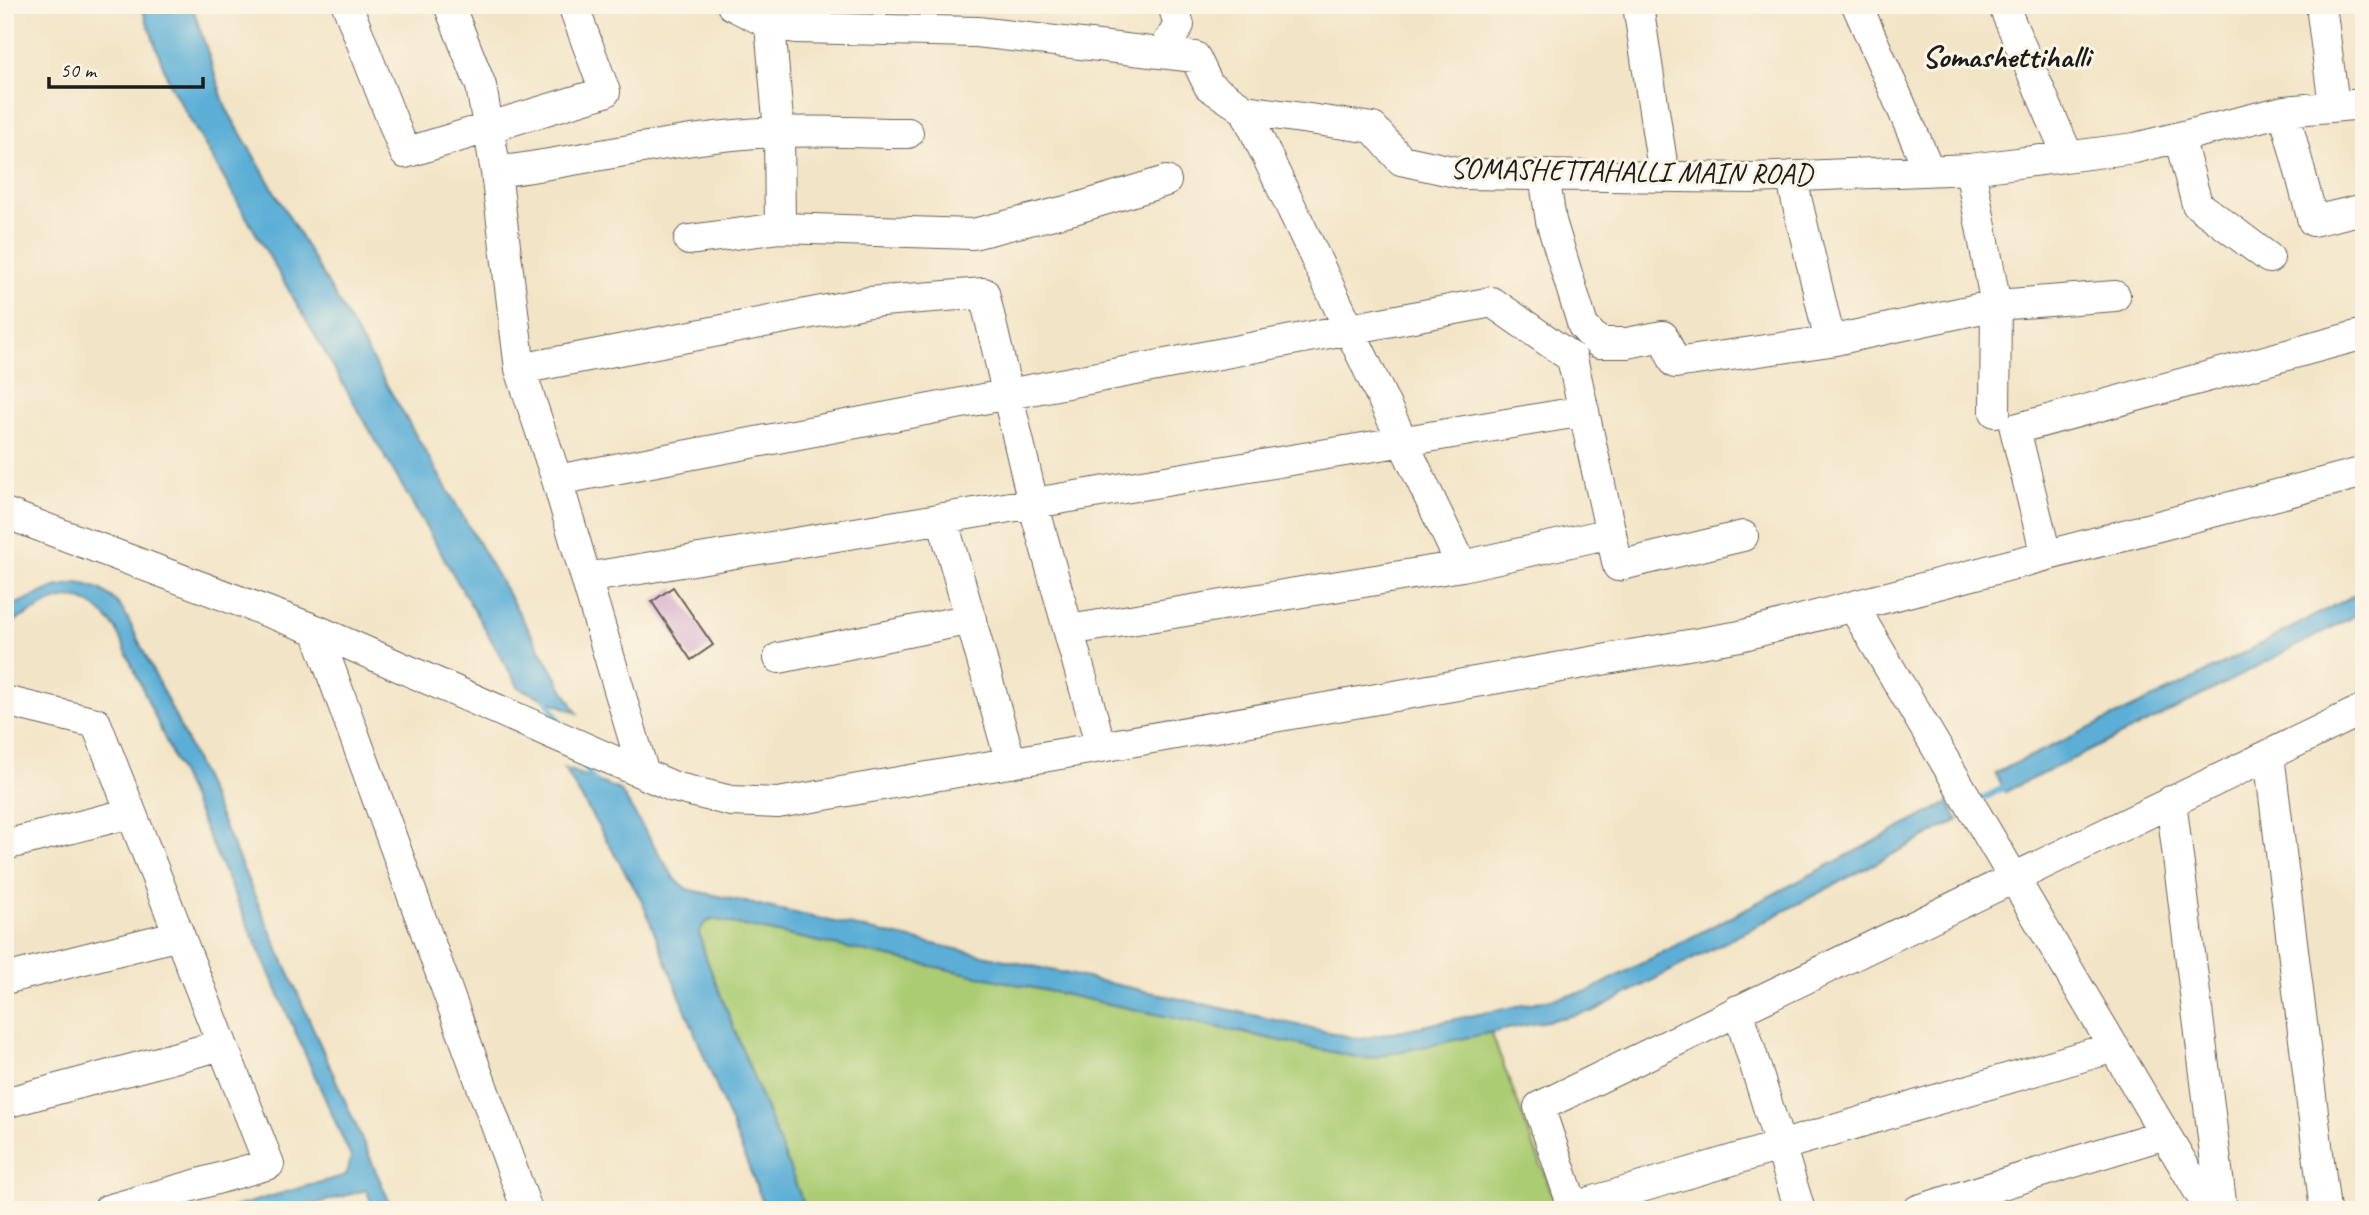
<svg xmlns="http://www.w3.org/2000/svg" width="2369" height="1215" viewBox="0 0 2369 1215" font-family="Caveat,sans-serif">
<rect width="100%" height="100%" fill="#fcf5e5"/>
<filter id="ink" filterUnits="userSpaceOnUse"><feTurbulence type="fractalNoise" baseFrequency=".0143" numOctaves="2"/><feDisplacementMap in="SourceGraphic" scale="14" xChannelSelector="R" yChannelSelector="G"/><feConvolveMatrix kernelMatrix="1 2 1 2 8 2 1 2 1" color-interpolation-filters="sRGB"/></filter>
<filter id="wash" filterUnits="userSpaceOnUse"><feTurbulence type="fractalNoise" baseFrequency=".00686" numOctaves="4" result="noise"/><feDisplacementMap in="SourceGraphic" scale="28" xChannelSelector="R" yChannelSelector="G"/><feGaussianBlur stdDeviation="1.57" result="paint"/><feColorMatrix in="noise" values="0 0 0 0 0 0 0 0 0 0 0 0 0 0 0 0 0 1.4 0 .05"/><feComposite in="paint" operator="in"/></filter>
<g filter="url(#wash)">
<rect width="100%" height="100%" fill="#f2e4c6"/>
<path fill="#accc73" stroke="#647448" stroke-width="2" d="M716 918 1365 1059 1491 1032 1558 1210H806L706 958 699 933 704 924Z"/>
<path fill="#5baed6" stroke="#3c6579" stroke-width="2" d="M141 5H192L226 108 577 713 519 688 170 85Z
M78 583C100 586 115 596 126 615L185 737 393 1210H375L366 1190 293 1210H223L346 1175 351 1157 116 629C75 576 56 602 5 626V609L55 587Z
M2364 590V611L2189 702 2005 792 1995 773 2191 680Z
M564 768 620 790 674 878 687 889 1360 1039 1589 991 1949 802 1958 820 1594 1011 1365 1059 712 919 704 924 699 933 706 958 806 1210H766L641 899Z"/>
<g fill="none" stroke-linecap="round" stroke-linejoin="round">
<path stroke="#5baed6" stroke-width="6" d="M543 693 562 726
M580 757 595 784
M1978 801 2009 785"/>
</g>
<g id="blocks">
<path fill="#ca99c7" d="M673 587 713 645 691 660 652 602Z"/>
</g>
</g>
<g filter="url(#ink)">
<use href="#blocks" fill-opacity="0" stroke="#676258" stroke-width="2"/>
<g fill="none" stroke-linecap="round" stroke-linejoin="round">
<g stroke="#676258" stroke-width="32">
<path id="minor" d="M347 5 405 153 605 92 573 5
M449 5 481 86 496 172 520 369 557 480 644 774
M732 5 770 24 796 28 977 32 1195 57 1209 86 1245 110 1373 128 1401 160 1465 174 1752 178 1970 169 2135 148 2284 111 2364 104
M1638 5 1664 176
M1857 5 1929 170
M2003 5 2068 156
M2321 5 2334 106
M770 24 779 132 780 228
M1162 53 1179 25 1173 5
M1245 110 1462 566
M2284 111 2313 221 2364 209
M2179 137 2197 204 2269 258
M1970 169 1996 305 1995 412
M496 172C590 160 684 135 780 132 822 130 865 133 908 133
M1544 175 1551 221 1583 326 1599 343H1627L1663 336 1675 363 1830 341 1996 305 2115 296
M1791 176 1830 341
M689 240 780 228 973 234 1074 209 1166 181
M520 369 869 302 984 293 1033 503 1101 747
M557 480 1492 302 1572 358 1618 566 1743 536
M5 513 316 630 674 787 731 801 778 803 1740 636 2364 472
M942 518 1011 763
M2046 555 2015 429 2364 334
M586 578 1584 411
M1853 606 2210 1210
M316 630 527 1210
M1069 630 1462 566 1611 533
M779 658 971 619
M5 701 96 723 269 1164 108 1210
M2269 755 2325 1210
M2171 801 2222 1210
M5 845 131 813
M5 979 179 935
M1738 1010 1800 1210
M5 1103 222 1045
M1574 1207 2114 1047
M1574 1210 1539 1107 2364 709
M1918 1210 2165 1134"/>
</g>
<use href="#minor" stroke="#fff" stroke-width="30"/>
</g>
</g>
<g text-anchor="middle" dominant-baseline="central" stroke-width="6" stroke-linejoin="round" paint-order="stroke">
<g font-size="30" fill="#1c1c1c" stroke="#fcf5e5">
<text transform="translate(1631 171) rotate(1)">SOMASHETTAHALLI MAIN ROAD</text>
</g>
<g font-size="32" font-weight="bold" fill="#1c1c1c" stroke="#fcf5e5">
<text x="2006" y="56">Somashettihalli</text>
</g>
</g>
<rect width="2369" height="1215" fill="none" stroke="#fcf5e5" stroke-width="28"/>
<path d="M49 77v10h154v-10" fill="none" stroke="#1c1c1c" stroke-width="3.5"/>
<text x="60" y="77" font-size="21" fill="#1c1c1c" stroke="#fcf5e5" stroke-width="5" paint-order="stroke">50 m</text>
</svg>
